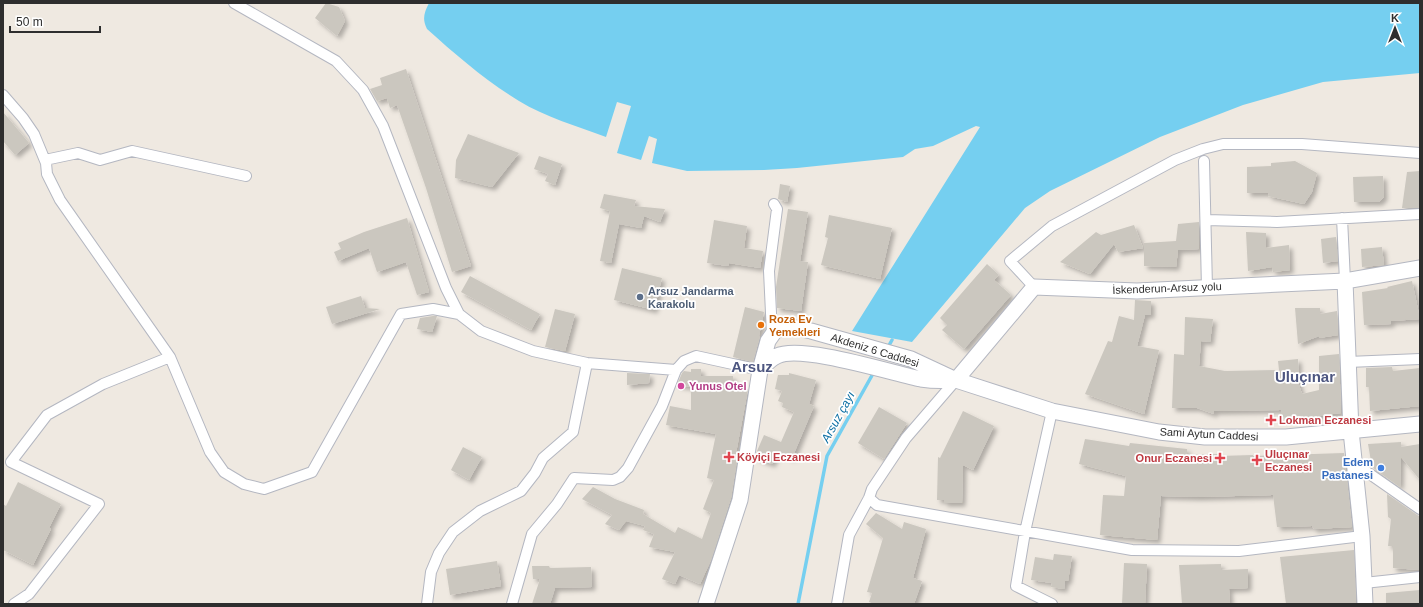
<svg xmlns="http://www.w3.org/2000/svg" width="1423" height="607" viewBox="0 0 1423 607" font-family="Arial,sans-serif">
<defs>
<filter id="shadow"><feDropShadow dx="3.5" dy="3.5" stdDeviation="2" flood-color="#0004"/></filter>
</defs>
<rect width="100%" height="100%" fill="#efe9e1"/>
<path fill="#75cff0" d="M429 3H1420V73L1323 82 1243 105 1160 137 1050 191 1025 208 912 342 852 331 980 127 976 126 933 146 915 149 903 157 797 168 764 170 687 171 652 163 657 139 649 136 641 160 617 153 631 106 617 102 606 137C577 126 545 117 519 101 486 81 456 55 427 29 422 19 424 13 429 3Z"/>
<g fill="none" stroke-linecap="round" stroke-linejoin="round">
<path stroke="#75cff0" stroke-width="3.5" d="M887 349 892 340
M798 604 827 456 875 370"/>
</g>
<path fill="#cbc7bf" filter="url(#shadow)" d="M326 3 339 7 345 21 337 36 315 18Z
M406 69 471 266 452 272 426 188 397 105 390 108 387 98 377 101 370 89 382 85 380 78Z
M3 112 29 143 15 155 3 141Z
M468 134 519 153 492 187 455 178 456 160Z
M539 156 562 164 555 185 545 181 548 174 534 169Z
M1295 161 1317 173 1312 192 1304 204 1268 196 1269 193H1247V167L1271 166V163Z
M1420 171V208H1402L1407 172Z
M1383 176 1384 197 1379 202H1354L1353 177Z
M780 184 790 186 787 202 778 199Z
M604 194 636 200 634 206 665 209 660 222 644 216 641 228 619 224 611 263 600 261 610 211 600 208Z
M788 209 808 212 800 261 808 262 801 311 777 308 776 287Z
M829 215 892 228 880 279 821 265 828 238 825 237Z
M407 218 429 292 417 295 406 262 377 272 369 248 338 261 334 252 341 249 338 243 364 232Z
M714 220 747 226 744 248 763 251 760 268 729 263 728 266 707 263Z
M1199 222V249L1178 250 1176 267 1144 266V243L1176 241 1178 224Z
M1134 225 1143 248 1118 252 1114 244 1090 274 1060 262 1096 232 1101 235Z
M1246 232 1266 233V248L1289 245 1290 270 1273 272 1272 267 1248 271Z
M1336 237 1338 261 1323 263 1321 239Z
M1382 247 1384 265 1362 267 1361 249Z
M987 264 999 275 994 280 1011 295 964 349 942 330 947 325 940 318Z
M622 268 662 278 654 310 614 300Z
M470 276 540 314 531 330 461 292Z
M1412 281 1420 319 1391 321V324L1364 325 1362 292 1388 288 1387 287Z
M361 296 365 308 380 309 332 324 326 307Z
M1135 300 1151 301V315H1145L1137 346 1159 350 1144 414 1085 394 1108 341 1112 342 1119 316 1134 320Z
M745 307 764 312 759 336H760L753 362 733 357Z
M1295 308H1320V314L1337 311 1338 335 1319 338V336L1298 344Z
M555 309 575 314 565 351 545 347Z
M433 316H437L432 332 417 329 420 318Z
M1185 317 1213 319 1210 342 1201 341 1199 366 1225 371 1279 370 1278 361 1298 359 1299 385 1302 394 1319 390V356L1339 354 1341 413 1317 416V417H1281V410L1214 411V414L1197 408H1172L1174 354 1184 355Z
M1392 367 1393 371 1420 368V406L1370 411 1369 387H1366V368Z
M691 369H701V376H733V387L748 389 736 453 738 454 731 498 711 560 700 584 679 575 675 584 662 579 675 552 649 547 654 534 643 530 645 526 626 521 619 530 605 524 612 515 582 499 593 487 615 499 644 510 643 514 675 533 678 527 702 539 711 513 703 509 714 480 707 478 716 434 666 425 670 406 691 410V387L677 385 682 373 684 371 691 372Z
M627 373 650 374 649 383 627 385Z
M789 373 816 380 809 404 814 406 792 458 777 452 772 464 756 458 757 451 764 435 781 442 794 412 782 407 783 403 778 401 782 391 775 389 778 375H789Z
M879 407 907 423 884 459 858 443Z
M963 411 994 426 973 470 963 465 962 503H944V500H937L938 457 940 458Z
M1085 439 1129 446 1130 443 1187 449V455L1219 454V456L1253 455V456L1344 453 1352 527 1314 529 1312 526 1277 527 1273 495 1198 497 1161 496 1157 540 1100 535 1103 495 1124 496 1126 476 1079 464Z
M1401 442V447L1420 444V480L1401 457 1400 487 1372 467 1368 444Z
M463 447 482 457 469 480 451 470Z
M18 482 61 504 49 528 51 529 33 565 3 550V504L6 506Z
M1387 494 1420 517V570L1393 568V546H1388L1391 519 1388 517Z
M876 513 902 529 904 522 926 529 913 578 922 581 914 604H874L869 602 872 593 867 592 883 538 866 524Z
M1354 550 1356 604H1286L1280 557Z
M1054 554 1072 556 1068 581H1065L1064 589 1051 587 1052 583 1031 580 1035 557 1053 560Z
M497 561 501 586 450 595 446 569Z
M1124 563 1147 564 1145 604H1122Z
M1221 564V570L1248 569V588L1229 589 1230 604H1182L1179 565Z
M532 566H549L550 568 591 567 592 587 555 588 550 604H532L540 579H533Z
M1420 590V604H1386V593Z"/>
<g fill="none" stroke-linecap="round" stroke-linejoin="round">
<g stroke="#b4b7c1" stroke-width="12">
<path id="street" d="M234 3 336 61 363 90 383 126 446 288 459 314 481 331 533 351 587 363 676 370
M3 95 23 118 34 134 46 163 47 174 60 200 170 357 210 452 224 472 244 484 264 489 312 472 401 314 433 309 459 314
M45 160 78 153 100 160 132 151 246 176
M1204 161 1207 288
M1342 218 1345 281
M1206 220 1277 222 1420 214
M1034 287 1010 261 1052 226 1175 160 1203 149 1223 144H1302L1420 153
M772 334 769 271 777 209 774 204
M1348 362 1420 359
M1052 411 1025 532 1016 586 1052 604
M1354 463 1420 509
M869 498 877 505 1132 550 1239 551 1362 536
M1364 583 1420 577
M14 604 29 594 99 504 11 462 47 415 103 384 170 357
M427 604 431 572 439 553 453 532 480 511 521 491 535 473 543 458 573 432 587 363
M512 604 532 534 557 504 574 478 613 480 620 477 628 468 662 406 676 370 684 361 696 356 760 370
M837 604 849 535 869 498 872 489 906 438 956 380"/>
</g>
<g stroke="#b4b7c1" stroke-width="17">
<path id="secondary" d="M1345 281 1351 431 1362 536 1365 604
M760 370C765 365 770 359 777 356 801 344 892 373 921 379 933 381 943 381 955 380
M956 380 1034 287 1137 291 1345 281 1420 268
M706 604 740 500 760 370 768 341 775 331 782 328H797L811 331 911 359 956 380 1052 411 1159 432 1205 437H1286L1420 424"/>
</g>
<use href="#street" stroke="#fff" stroke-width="10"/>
<use href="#secondary" stroke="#fff" stroke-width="15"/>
</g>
<circle fill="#5c6f8a" stroke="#fff" stroke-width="1.5" cx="640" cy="297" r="4"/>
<circle fill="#e8710a" stroke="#fff" stroke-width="1.5" cx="761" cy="325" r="4"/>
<circle fill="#d1479c" stroke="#fff" stroke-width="1.5" cx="681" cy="386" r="4"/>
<g fill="#e0444e" stroke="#fff" stroke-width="1.5">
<path d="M1269 414h4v4h4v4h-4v4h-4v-4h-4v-4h4z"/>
<path d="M727 451h4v4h4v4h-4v4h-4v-4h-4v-4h4z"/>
<path d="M1218 452h4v4h4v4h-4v4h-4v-4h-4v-4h4z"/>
<path d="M1255 454h4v4h4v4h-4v4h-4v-4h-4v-4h4z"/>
</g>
<circle fill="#3f7fe0" stroke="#fff" stroke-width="1.5" cx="1381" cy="468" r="4"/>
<g text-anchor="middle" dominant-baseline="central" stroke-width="3.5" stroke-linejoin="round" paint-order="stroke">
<g font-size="11" fill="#2e2e2e" stroke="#fff">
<text transform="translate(1167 288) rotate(-2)">İskenderun-Arsuz yolu</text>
<text transform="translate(875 350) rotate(17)">Akdeniz 6 Caddesi</text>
<text transform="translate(1209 434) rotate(3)">Sami Aytun Caddesi</text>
</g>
<g font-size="11" font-weight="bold" fill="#4e5e75" stroke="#fff" text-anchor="start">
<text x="648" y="291">Arsuz Jandarma<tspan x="648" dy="13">Karakolu</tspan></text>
</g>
<g font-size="11" font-weight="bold" fill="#c56008" stroke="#fff" text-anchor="start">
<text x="769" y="319">Roza Ev<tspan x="769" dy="13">Yemekleri</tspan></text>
</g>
<g font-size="11" font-weight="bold" fill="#b23c85" stroke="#fff" text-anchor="start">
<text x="689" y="386">Yunus Otel</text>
</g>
<g font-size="11" font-weight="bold" fill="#be3a42" stroke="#fff" text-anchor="start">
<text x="1279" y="420">Lokman Eczanesi</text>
<text x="1265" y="454">Uluçınar<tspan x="1265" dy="13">Eczanesi</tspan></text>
<text x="737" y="457">Köyiçi Eczanesi</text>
<text x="1212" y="458" text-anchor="end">Onur Eczanesi</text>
</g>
<g font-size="11" font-weight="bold" fill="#366cbe" stroke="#fff" text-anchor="end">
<text x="1373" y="462">Edem<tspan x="1373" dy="13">Pastanesi</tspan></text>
</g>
<g font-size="12" font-style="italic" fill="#0d6fa3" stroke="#fff">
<text transform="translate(838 417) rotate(-61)">Arsuz çayı</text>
</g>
<g font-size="15" font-weight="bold" fill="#4d5680" stroke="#fff">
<text x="752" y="366">Arsuz</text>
<text x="1305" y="376">Uluçınar</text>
</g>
</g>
<rect width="1423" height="607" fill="none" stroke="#2e2e2e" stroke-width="8"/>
<g transform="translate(1395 28)" stroke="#ffffff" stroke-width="3" paint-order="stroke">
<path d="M0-3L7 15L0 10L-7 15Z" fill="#2e2e2e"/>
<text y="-6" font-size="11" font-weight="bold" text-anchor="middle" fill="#2e2e2e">K</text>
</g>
<path d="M10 26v6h90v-6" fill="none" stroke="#2e2e2e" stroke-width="2"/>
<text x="16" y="26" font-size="12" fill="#2e2e2e" stroke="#ffffff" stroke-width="3" paint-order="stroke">50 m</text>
</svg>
